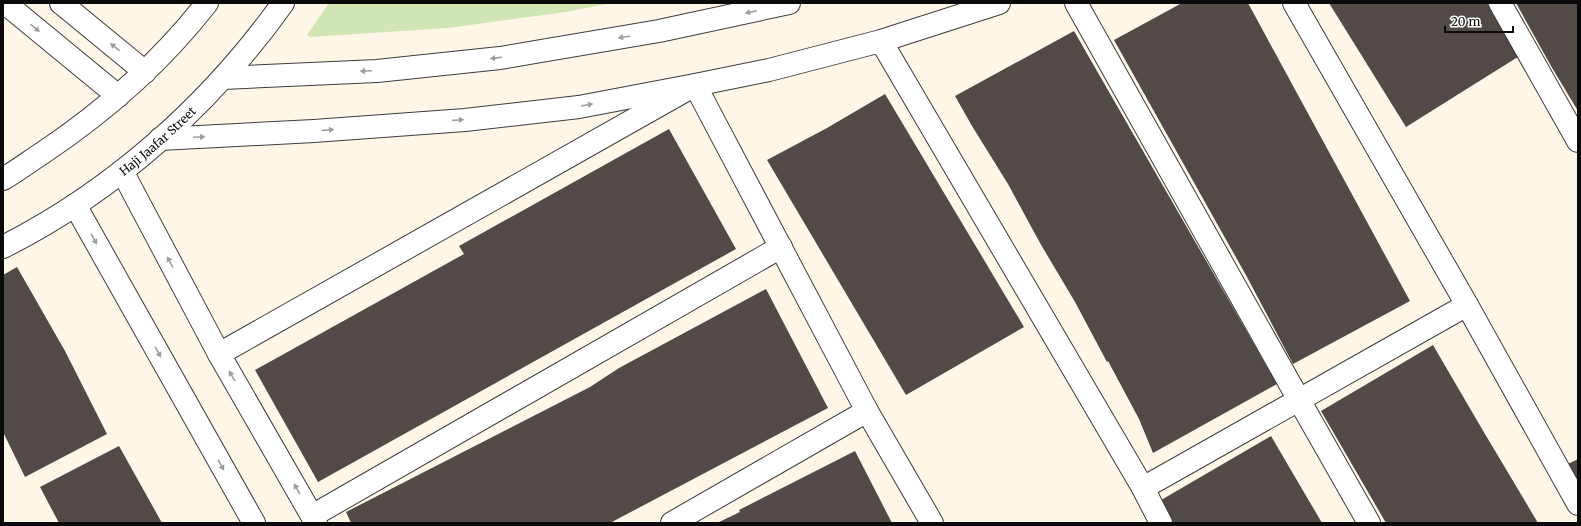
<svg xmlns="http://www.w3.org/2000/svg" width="1581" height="526" viewBox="0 0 1581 526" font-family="Merriweather,serif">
<rect width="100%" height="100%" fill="#fef7e7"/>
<path fill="#d2e5b4" d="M329 3H611L566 12 448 28 310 37 307 35Z"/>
<path fill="#514a47" d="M1182 3H1248L1410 301 1293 364 1247 277 1114 40Z
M1329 3H1487L1521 55 1406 127Z
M1516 3H1578V111L1551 66Z
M1074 31 1277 384 1153 453 1139 419 1108 361 1107 362 1075 302 1040 243 1008 184 972 126 955 96Z
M885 94 1024 327 906 395 767 160 827 128Z
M669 129 736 249 318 482 255 370 464 254 459 246Z
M17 267 65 351 107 434 25 477 3 432V275Z
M766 289 828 408 610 523H351L346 512 590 387 619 368Z
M1433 345 1482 429 1538 523H1386L1321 411Z
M1271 436 1322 523H1168L1156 503Z
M119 446 162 523H59L40 487Z
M855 451 892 523H717L740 512 739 510Z
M1578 459V500L1560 468Z"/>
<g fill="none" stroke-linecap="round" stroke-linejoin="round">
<g stroke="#3d3d3d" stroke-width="24">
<g id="minor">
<path d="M5 3 118 96"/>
<path d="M61 3 145 72"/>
<path d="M1076 3 1299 400 1369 523"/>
<path d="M1294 3 1467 305 1578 504"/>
<path d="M1500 3 1578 141"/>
<path d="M881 41 1143 488 1161 523"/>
<path d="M223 78 377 71 500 58 659 31 789 3"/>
<path d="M160 139 314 131 465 120 579 107 695 85 769 70 881 41 999 3"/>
<path d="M122 171 219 354 316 523"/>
<path d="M3 179C17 171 30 161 44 152 105 111 162 61 207 3"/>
<path d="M75 205 254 523"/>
<path id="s1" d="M3 247C114 191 211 104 283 3"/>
<path d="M219 354 695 85 867 411 932 523"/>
<path d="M1143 488 1467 305"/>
<path d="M312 516 781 247"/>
<path d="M672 523 867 411"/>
</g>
</g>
<use href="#minor" stroke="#fff" stroke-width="22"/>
</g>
<defs><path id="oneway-solid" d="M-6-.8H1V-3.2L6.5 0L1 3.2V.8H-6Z"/></defs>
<g fill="#9d9d9d">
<use href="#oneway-solid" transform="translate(751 12) rotate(168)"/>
<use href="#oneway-solid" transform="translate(35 28) rotate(39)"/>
<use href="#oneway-solid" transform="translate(624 37) rotate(170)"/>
<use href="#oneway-solid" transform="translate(115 47) rotate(-141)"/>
<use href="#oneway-solid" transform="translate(496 58) rotate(173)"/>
<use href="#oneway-solid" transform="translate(366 71) rotate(177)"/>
<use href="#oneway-solid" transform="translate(587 105) rotate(-10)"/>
<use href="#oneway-solid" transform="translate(458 120) rotate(-4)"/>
<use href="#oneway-solid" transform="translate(328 130) rotate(-4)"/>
<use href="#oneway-solid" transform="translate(199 137) rotate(-3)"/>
<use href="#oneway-solid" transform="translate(94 239) rotate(61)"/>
<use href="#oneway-solid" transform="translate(170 262) rotate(-118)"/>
<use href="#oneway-solid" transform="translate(158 352) rotate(61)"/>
<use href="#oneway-solid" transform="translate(232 376) rotate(-120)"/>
<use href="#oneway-solid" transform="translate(221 465) rotate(61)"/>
<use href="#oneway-solid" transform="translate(297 489) rotate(-120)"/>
</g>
<g text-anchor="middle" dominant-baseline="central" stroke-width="4" stroke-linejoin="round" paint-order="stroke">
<g font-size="12" fill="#0a0a0a" stroke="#fff">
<text stroke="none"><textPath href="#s1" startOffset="188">Haji Jaafar Street</textPath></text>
</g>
</g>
<rect width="1581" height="526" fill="none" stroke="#0a0a0a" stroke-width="8"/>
<path d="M1445 26v6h68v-6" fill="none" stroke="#0a0a0a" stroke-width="2"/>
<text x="1451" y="26" font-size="12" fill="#0a0a0a" stroke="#ffffff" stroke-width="3" paint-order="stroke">20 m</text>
</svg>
